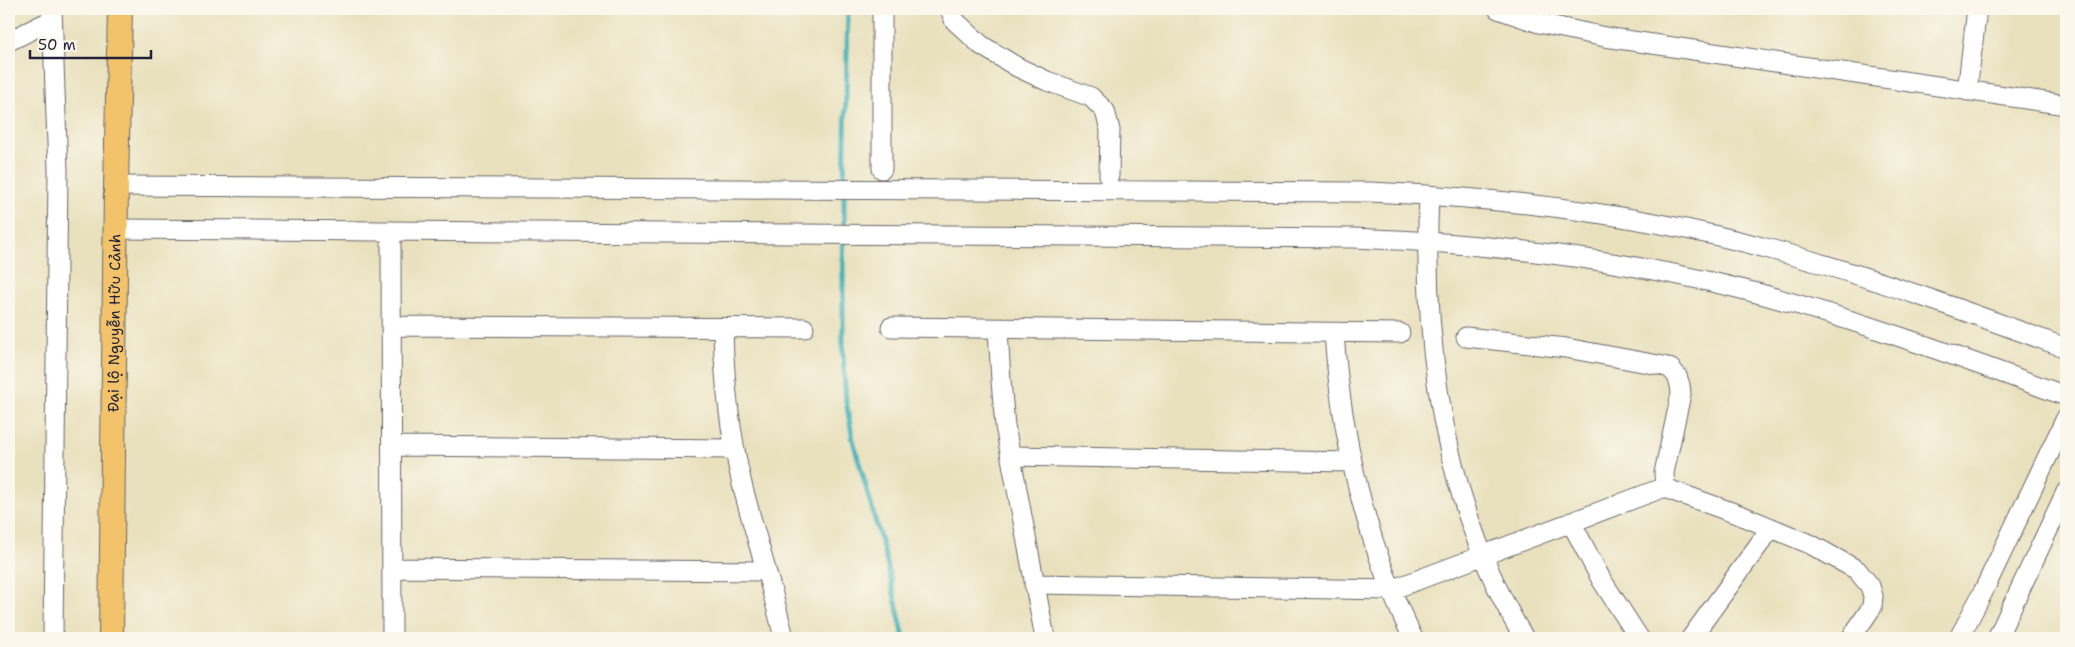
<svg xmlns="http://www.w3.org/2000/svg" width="2075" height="647" viewBox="0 0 2075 647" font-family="'Shantell Sans',sans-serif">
<rect width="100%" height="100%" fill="#fbf7ec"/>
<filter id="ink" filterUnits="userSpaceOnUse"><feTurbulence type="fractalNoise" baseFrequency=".02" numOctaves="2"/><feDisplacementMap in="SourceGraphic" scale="10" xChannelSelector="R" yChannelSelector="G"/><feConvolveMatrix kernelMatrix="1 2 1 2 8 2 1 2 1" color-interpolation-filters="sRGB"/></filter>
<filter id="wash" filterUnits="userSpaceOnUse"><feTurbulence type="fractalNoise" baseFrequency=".0096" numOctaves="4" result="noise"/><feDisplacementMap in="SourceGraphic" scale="20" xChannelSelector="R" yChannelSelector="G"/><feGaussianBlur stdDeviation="1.12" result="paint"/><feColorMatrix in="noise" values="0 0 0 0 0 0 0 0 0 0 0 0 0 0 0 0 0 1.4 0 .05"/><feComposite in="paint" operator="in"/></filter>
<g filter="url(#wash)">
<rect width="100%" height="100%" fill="#e9e1be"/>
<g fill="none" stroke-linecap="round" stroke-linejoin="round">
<path stroke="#3fb0b7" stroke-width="5" d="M844 185 848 9
M844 230V193
M843 238V355L846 401 853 440 886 559 904 638"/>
</g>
</g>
<g filter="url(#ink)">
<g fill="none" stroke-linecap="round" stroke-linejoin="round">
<g stroke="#686569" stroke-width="21">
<path id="minor" d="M52 9 58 170 53 638
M882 9V169
M950 9 954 20 981 45 1017 67 1047 81 1091 97 1105 111 1110 130 1109 176
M1498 9 1539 23 1605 37 2066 105
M9 41 52 20
M1967 91 1977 9
M116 186 1370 192C1507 198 1644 214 1777 251 1875 278 1971 313 2066 348
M1429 195C1422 349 1444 504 1524 638
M116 229 1353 238C1490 243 1625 259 1757 293 1862 321 1964 359 2066 396
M391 231 392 638
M391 326 804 328
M891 327 1400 333
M723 329C724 381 730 433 742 484 755 535 772 586 784 638
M998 329 1001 381 1005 426 1045 638
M1334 333C1341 437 1366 544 1413 638
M1466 337 1566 348 1664 366 1671 369 1677 376 1680 385 1681 394 1664 473 1665 487 1673 491 1745 517 1810 544 1857 570 1870 586 1873 596 1872 607 1851 638
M393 446 735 449
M1011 456 1351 462
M1571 522 1601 579 1639 638
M392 568 766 571
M1034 584 1391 590 1665 487
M1691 638 1771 528
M1959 638 1983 592 2066 418
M1997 638 2066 492"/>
</g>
<g stroke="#686569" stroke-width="26">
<g id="major">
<path id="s1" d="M111 638 116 186 120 9"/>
</g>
</g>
<use href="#minor" stroke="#fff" stroke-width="19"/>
<use href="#major" stroke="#f2c36a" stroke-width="24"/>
</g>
</g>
<g text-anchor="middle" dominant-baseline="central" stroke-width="4.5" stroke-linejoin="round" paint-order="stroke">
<g font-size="15" fill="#22223b" stroke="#fbf7ec">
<text stroke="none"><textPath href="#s1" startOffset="315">Đại lộ Nguyễn Hữu Cảnh</textPath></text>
</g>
</g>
<rect width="2075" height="647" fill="none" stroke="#fbf7ec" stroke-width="30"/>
<path d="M30 50v8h121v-8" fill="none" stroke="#22223b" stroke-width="2.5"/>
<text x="38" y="50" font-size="15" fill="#22223b" stroke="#fbf7ec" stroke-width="4" paint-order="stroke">50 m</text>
</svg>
